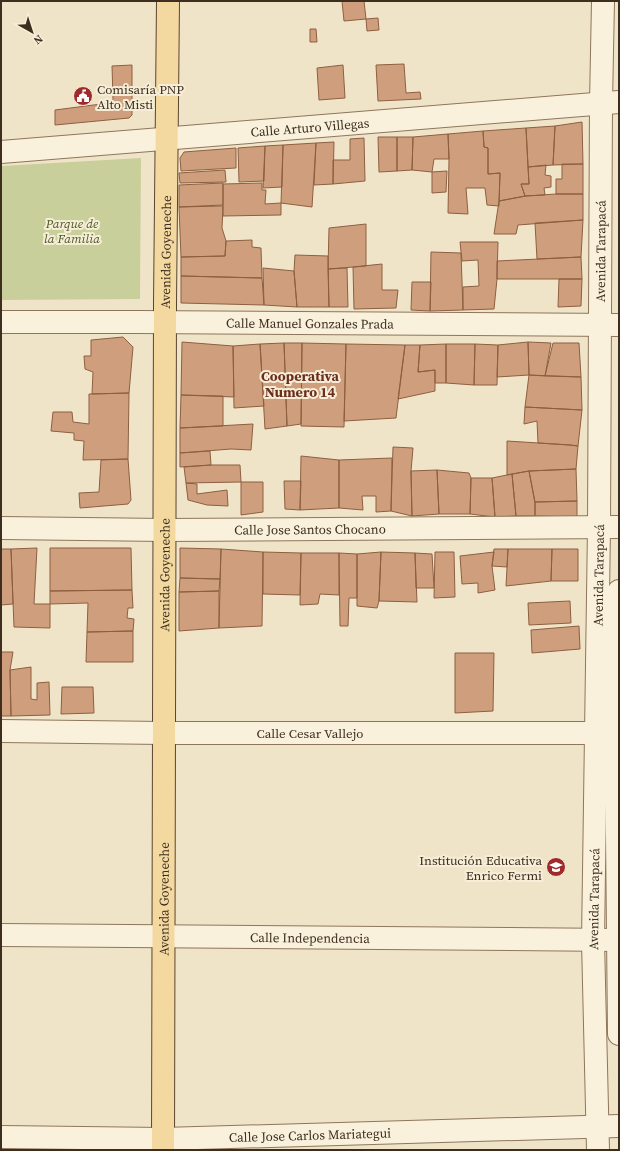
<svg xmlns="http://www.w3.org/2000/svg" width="620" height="1151" viewBox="0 0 620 1151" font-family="'Source Serif 4',serif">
<rect width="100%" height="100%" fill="#f0e4c8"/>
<path fill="#c9cf9b" d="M141 158 140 299 1 300V166Z"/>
<path fill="#cf9f7d" stroke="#8d5f41" d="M342 1H364L366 19 344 21Z
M378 18 379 30 367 31 366 19Z
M310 29H316L317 42H310Z
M404 64 406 93 420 92 421 99 378 101 376 65Z
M132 65V115L129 118 55 125V110L109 103 113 99 112 66Z
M343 65 345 98 319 100 317 68Z
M582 122 583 164 553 165 555 126Z
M555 126 553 165 528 167 526 128Z
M526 128 529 184H521L525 196 499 201 500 173 488 174V148L484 147 483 131Z
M483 131 484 147 488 148V174L500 173 499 206 487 205 485 188H466L468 214 448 213 449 159 448 134Z
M448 134 449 159H434L432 172 412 170 413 137Z
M378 137H397V171L379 172Z
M397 137H413L412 170 397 171Z
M364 138 365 181 333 184V160H350V139Z
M334 142 333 184 314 185 316 143Z
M316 143 312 207 281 203 283 145Z
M283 145 282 187 263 188 265 146Z
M265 146 264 181 239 182 238 148Z
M236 148V168L181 171 180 158 184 152Z
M562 164H583V194H556V179H562Z
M546 165 545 175 551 176V187L544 188 545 195 525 196 521 184H529L528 167Z
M225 170 226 182 180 183 179 173Z
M447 171 446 192 432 193V172Z
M223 183V205L179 207V185Z
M262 183V190H266L265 204 281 203V215L223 216V184Z
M556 194H583V220L518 225 516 234H494L499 201 526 196Z
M223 206 222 228 226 241 225 256 181 257 179 207Z
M583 220 581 257 537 259 535 223Z
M366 224V266L328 269 329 228Z
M252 240V247L261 248 262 278 181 276V257L225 256 226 241Z
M460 242H498L497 279 494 309 463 310V287L479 286 478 260 462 261Z
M431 252 461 253 463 310 430 311Z
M295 255 328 256 329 307H297L294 271Z
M581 257 582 279H497V261Z
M382 264V290H398L396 308 354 309 353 267Z
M263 268 294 271 297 307 264 305Z
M347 268 348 307H329L328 269Z
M181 276 262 278 264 305 181 303Z
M559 279H582L581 306 558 307Z
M412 282H431L430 311 411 310Z
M123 337 133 347 129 393 92 394 93 372 85 369 84 356H91V340Z
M182 342 233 346 234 397 181 395Z
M528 342 529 375 497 377 498 345Z
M528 342 551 343 545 376 529 375Z
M284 343H302L301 424 287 426Z
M284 343 287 426 265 429 260 344Z
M302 343 346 344 344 427 301 426Z
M553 343H579L581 377 545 376Z
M260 344 264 406 234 408 233 346Z
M346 344 405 345 396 418 344 421Z
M446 344V383H435V370L418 372 420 345Z
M446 344H475L474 385 446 383Z
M475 344 498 345 497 385H474Z
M405 345H420L418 372 435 370V391L398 399Z
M529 375 581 377 582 410 525 407Z
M129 393 128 459 83 460 84 441 74 440V433L51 431 53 412H72L73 422 89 424V394Z
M181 395 223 396V426L180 428Z
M525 407 582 410 578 446 570 445 538 443 537 421 524 424Z
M253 424 251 450 231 449 180 453V428Z
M507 441 570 445 578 446 576 469 529 471 507 475Z
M393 447 413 448 411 471 412 516 391 511Z
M210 451 211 465 180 467V453Z
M301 456 339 460V508L300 510Z
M392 458 391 511 376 512V496H362L363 510 339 508V460Z
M128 459 131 500 128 504 80 508 79 493 99 492 101 460Z
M211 465H240L241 482 186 483 184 467Z
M576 469 577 501 535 502 529 471Z
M437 470 469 473 471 478 470 514H439Z
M437 470 439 514 412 516 411 471Z
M529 471 535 503V516H516L512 474Z
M512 474 516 516 495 517 492 478Z
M471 478H492L495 517 470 514Z
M284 481H301L300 510 285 509Z
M241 482H263V512L241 515Z
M186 483 197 484V494L227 490 228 506 207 505 188 500Z
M577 501V517L535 516V502Z
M37 548 34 604H50V628L14 627 11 549Z
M50 548H131L132 590 50 591Z
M180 548 221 549 220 579 180 578Z
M1 549H11L13 604 1 605Z
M221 549 263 552 262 626 219 628Z
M494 549H508L507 567 492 566Z
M508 549H552L551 581 506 586Z
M552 549H578V581H551Z
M263 552 301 553 300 595 263 594Z
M381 552 415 553 417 602 379 601Z
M381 552 379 601 377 608 357 606V554Z
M435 552H454L455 597 434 598Z
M494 552 492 566 495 590 478 593V583L462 584 460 556Z
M301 553H339V595L320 594 318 604 300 605Z
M339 553 357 554V598H349L348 626H340Z
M415 553 432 554 434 588H416Z
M180 578 220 579 219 591 179 592Z
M132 590 133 608H128L127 618 134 619 133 631 87 632 88 603 50 604V591Z
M219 591V628L179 631V592Z
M570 601 571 623 529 625 528 603Z
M579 626 580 649 532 653 531 630Z
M133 631V662H86L87 632Z
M1 652H13L10 670 11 716H1Z
M455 653H494L493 711 455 713Z
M31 667V699L37 700V683L49 682 50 715 11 716 10 670Z
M62 687H93L94 713 61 714Z"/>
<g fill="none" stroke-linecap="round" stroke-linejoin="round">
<g stroke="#8d765c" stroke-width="24">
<g id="minor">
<path id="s1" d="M1 152 619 102"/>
<path id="s2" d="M1 322H138L619 325"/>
<path id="s3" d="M1 528 165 530 619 527"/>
<path d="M619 591 616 733 619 1034"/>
<path id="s4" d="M1 731 163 733H619"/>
<path id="s5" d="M1 935 619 940"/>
<path id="s6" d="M1 1137 163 1139 619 1126"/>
<path id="s7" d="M598 1150 593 941 599 527 601 103 603 1"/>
</g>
</g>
<g stroke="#5b4430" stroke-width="24">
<g id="major">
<path id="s8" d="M163 1150 165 304 168 1"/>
</g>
</g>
<use href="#minor" stroke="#faf1dc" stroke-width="22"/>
<use href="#major" stroke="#f3d9a0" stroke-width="22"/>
</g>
<defs>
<g id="civic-disc" transform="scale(1)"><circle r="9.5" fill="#9e2a2b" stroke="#f7eed8"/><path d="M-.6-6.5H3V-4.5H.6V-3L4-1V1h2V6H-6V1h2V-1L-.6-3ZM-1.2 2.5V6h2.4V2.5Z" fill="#fff"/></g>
<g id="school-disc" transform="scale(1)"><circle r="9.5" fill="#9e2a2b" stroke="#f7eed8"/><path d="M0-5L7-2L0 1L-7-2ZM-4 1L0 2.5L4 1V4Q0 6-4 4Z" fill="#fff"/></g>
</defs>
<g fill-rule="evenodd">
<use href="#civic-disc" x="83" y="96"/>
<use href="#school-disc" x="556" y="867"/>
</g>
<g text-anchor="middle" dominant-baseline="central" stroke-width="4" stroke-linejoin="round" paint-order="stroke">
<g font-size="13" fill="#3d2e20" stroke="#f7eed8" text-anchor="start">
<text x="97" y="89">Comisaría PNP<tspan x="97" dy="15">Alto Misti</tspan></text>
<text x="542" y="860" text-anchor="end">Institución Educativa<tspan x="542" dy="15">Enrico Fermi</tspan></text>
</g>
<g font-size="13" fill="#3d2e20" stroke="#f7eed8">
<text stroke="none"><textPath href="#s1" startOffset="310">Calle Arturo Villegas</textPath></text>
<text stroke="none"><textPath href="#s8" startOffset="898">Avenida Goyeneche</textPath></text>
<text stroke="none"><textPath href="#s7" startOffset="899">Avenida Tarapacá</textPath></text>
<text stroke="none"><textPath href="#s2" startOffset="309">Calle Manuel Gonzales Prada</textPath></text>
<text stroke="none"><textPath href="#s3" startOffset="309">Calle Jose Santos Chocano</textPath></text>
<text stroke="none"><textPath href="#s8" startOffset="575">Avenida Goyeneche</textPath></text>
<text stroke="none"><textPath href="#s7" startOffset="575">Avenida Tarapacá</textPath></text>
<text stroke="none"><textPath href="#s4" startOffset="309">Calle Cesar Vallejo</textPath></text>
<text stroke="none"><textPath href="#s8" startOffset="251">Avenida Goyeneche</textPath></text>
<text stroke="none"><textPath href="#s7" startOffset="251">Avenida Tarapacá</textPath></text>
<text stroke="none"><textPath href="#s5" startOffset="309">Calle Independencia</textPath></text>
<text stroke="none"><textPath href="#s6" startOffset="309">Calle Jose Carlos Mariategui</textPath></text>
</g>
<g font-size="13" font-style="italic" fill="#4d5a26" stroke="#f7eed8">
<text x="72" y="223">Parque de<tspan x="72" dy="15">la Familia</tspan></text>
</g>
<g font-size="14" font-weight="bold" fill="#6b2e1e" stroke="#f7eed8">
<text x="300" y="376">Cooperativa<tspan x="300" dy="16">Numero 14</tspan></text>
</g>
</g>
<rect width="620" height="1151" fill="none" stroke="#3d2e20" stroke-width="4"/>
<g transform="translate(32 32) rotate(141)" stroke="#f7eed8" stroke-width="3" paint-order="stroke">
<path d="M0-3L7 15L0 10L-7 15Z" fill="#3d2e20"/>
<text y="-6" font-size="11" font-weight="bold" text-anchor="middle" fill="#3d2e20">N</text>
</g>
</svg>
